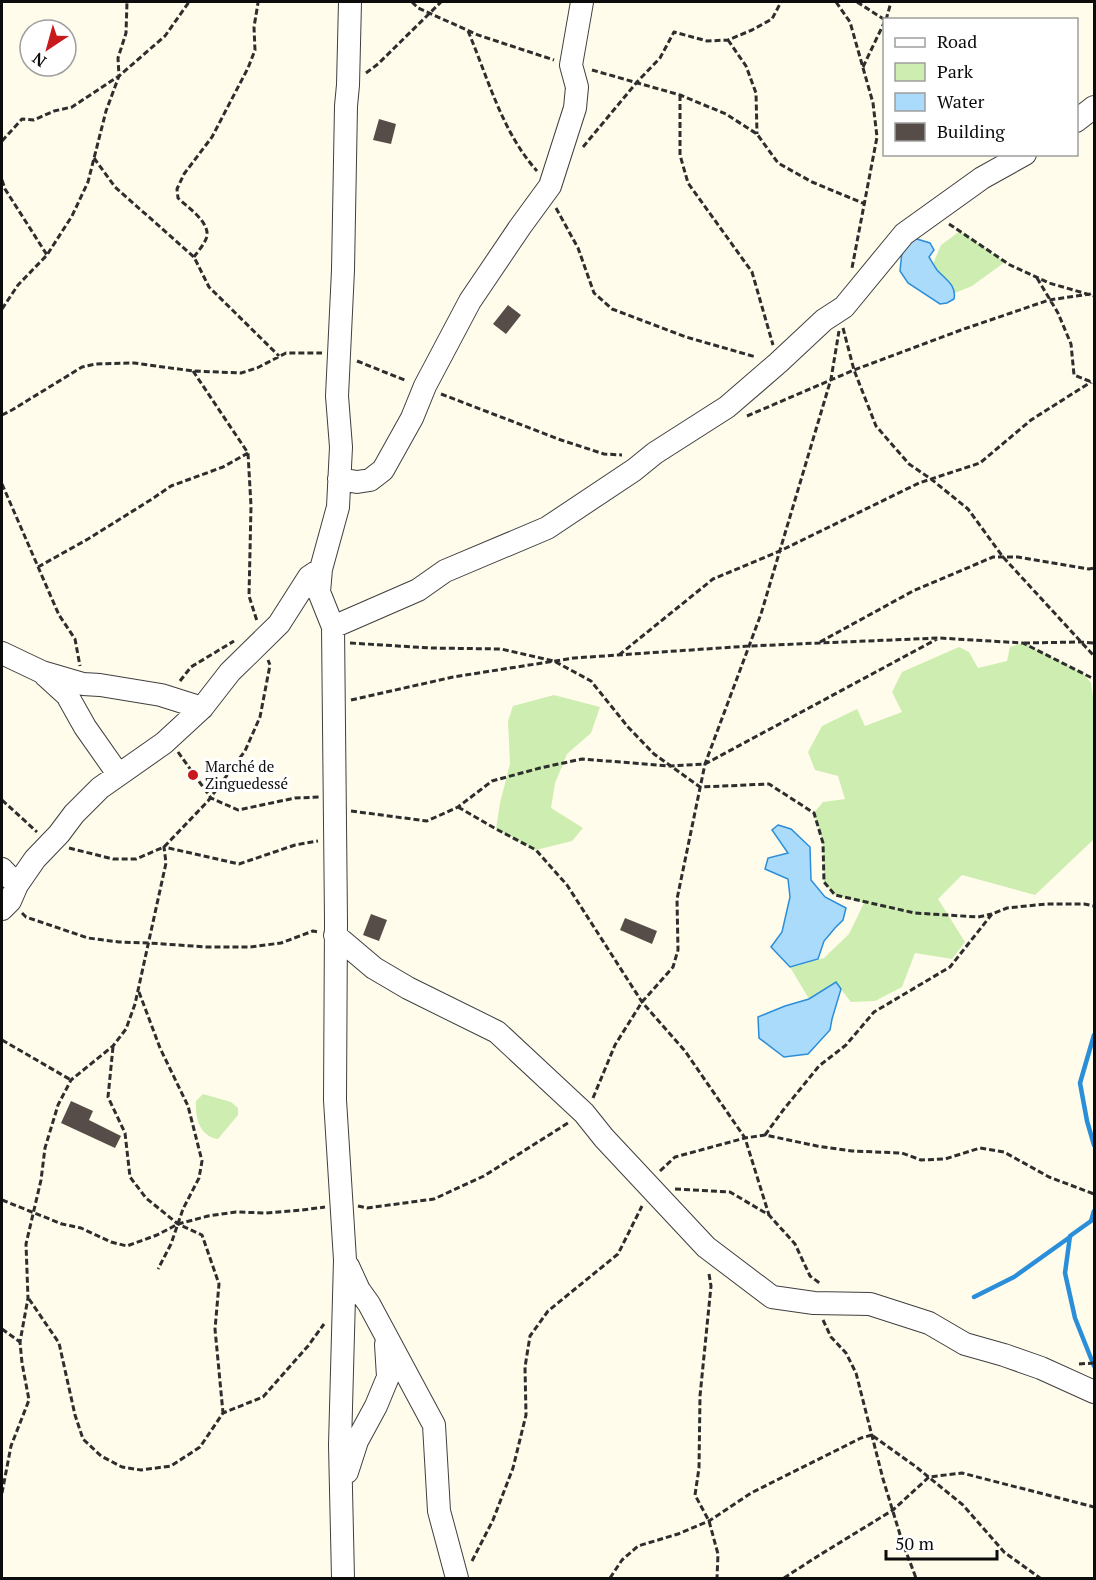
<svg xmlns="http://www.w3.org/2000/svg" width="1096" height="1580" viewBox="0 0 1096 1580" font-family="'PT Serif',serif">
<rect width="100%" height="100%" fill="#fffceb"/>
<path fill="#ceedb1" d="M960 231 1005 262 972 286 955 293C949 279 940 275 933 264L941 245Z
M1023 643 1083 673 1091 683 1094 703V839L1035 895 962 875 938 899 965 942 952 959 915 953 902 987 875 1001 851 1002 836 983 809 999 790 967 824 958 849 934 864 903 835 895 824 882 823 843 814 813 823 802 845 799 838 776 815 770 808 752 822 726 857 709 865 726 902 712 892 692 902 672 959 647 969 652 978 668 1007 661 1010 647Z
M554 695 600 707 591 733 567 754 555 783 551 808 583 828 572 841 536 850 496 829 500 803 510 764 508 721 513 706Z
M203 1094 231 1102 238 1108V1115L218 1139C199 1136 195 1117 196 1101Z"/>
<path fill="#abdbfb" stroke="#2b8ed9" stroke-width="1.5" d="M907 236 930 243 934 250 929 257C932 262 934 266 937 270 945 279 957 285 954 299L947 303 940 304 908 283 900 271 903 241Z
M778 825 791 829 810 847 811 880 825 897 846 908 843 920 835 928 824 941 818 959 790 967 771 947 782 932 790 897 788 879 765 869 768 858 788 853 772 830Z
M836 982 841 989 832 1019 830 1030 808 1054 784 1057 759 1038 758 1017 785 1006 809 999Z"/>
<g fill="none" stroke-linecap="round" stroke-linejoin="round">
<path stroke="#2b8ed9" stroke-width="4.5" d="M1094 1035 1080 1083 1087 1121 1094 1145
M1094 1211 1091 1221 1070 1236 1065 1273 1075 1318 1094 1366
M974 1297 1014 1277 1070 1237"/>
</g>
<path fill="#564d48" d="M379 119 396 124 391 144 373 140Z
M508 305 521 315 506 334 493 324Z
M371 914 387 920 379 941 363 935Z
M625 918 657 931 652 944 620 930Z
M71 1101 93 1111 89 1120 121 1136 115 1148 61 1123Z"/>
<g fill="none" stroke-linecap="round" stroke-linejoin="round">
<g stroke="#3f3f3f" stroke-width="24">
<path id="minor" d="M1076 121 1094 107
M339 479 357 482 370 480 383 470 412 418 425 386 470 301 520 227 550 186 575 108 577 87 571 65 582 2
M333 627 418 590 445 571 547 528 634 470 655 453 727 407 778 363 824 320 844 307 904 234 982 178 1025 154
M2 653 42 672 83 684 100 685 161 695 202 708
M45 675 67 695 85 727 118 774
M2 869 17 885
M2 909 10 901 17 885 35 859 59 834 74 814 100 788 164 743 202 708 230 672 279 624 309 577 321 569
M335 935 374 968 408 988 497 1032 584 1113 604 1138 706 1247 772 1297 814 1303 870 1304 929 1323 965 1344 1004 1355 1041 1368 1094 1392
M348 1266 359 1290 369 1304 434 1425 439 1511 457 1578
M347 1472 357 1441 376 1406 388 1377 386 1344
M343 1578 340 1445 345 1260 335 1100 336 921 333 627 319 592 321 569 338 507 341 447 337 396 343 270 346 106 348 85 350 2"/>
</g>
<path stroke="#2e2e2e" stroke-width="3" stroke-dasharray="6 3" stroke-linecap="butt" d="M412 2 418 8 478 35 554 60
M836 2 850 22 873 103 877 137 852 268
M857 2 885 20
M886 20 891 2
M468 31C488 78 502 132 537 171
M728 40 746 66 756 93 757 134
M863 67 884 23
M592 70 680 95 726 114 757 134 778 163 812 182 865 204
M366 73 378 64 441 2
M680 95V155L688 183 752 272 773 345
M2 141 22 119 34 120 54 111 72 107 119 76 165 36 189 2
M583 147 637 82 660 58 674 32 707 41 728 40 752 30 772 19 781 2
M94 158 115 187 194 257 209 287 279 356
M2 180 5 189 47 255
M556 208 578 248 594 293 612 309 686 337 756 357
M949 224 1010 265 1049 283 1094 296
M194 257C198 251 205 244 207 236 209 221 187 207 178 198L177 189 184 174 212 137 248 68 255 50 254 27 258 3
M1037 278 1058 313 1071 344 1074 375 1094 383
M2 309 18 285 47 255 72 216 88 182 106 111 119 76 118 58 126 33 127 2
M843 328 854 370 876 426 909 464 931 479 968 509 1003 557 1094 656
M357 361 407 381
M193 371 248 453 251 506 249 596 257 621
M441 394 561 440 604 454 622 455
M2 415 12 410 82 367 96 364 134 363 193 371 241 373 257 368 286 353H322
M747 416 854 370 961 330 1049 300 1090 294 1094 292
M2 484 59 615 75 639 80 666
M38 567 88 539 152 499 171 486 223 467 248 453
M820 642 913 591 993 557H1018L1089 569 1094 568
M350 643 430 648 501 649 554 661 591 681 628 727 654 754 700 787 769 784 814 813 823 843 824 882 835 895 915 913 978 917 992 914
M1024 643 1081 642 1094 643
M619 655 713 579 780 551 919 483 980 463 1031 420 1091 382
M180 681 191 667 234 641
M351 700 453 677 574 658 749 646 939 638 1023 643 1094 679
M178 752 211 798 238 810 295 798 319 797
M2 800 37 832
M458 807 496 829 536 850 567 885 642 1002 685 1051 745 1138 769 1215
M351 811 427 821 458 807 492 781 540 768 582 759 670 766 705 764 937 639
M69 848 113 859H136L164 847 208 801 245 751 260 717 270 665 268 660
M22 913 26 917 88 938 119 942 149 943 207 947H250L281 943 313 931 319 932
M139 992 160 1048 188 1106 202 1161 199 1178 183 1209 171 1244 158 1269
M2 1040 71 1080
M113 1047 108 1097 125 1133 130 1177 146 1198 178 1224 202 1235 219 1284 215 1329 223 1413
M593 1098 615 1045 642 1002 673 967 678 950 677 899 705 764 761 614 831 379 839 331
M765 1135 784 1109 819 1066 846 1045 874 1012 950 967 992 914 1007 908 1046 904H1084L1094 906
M660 1171 675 1157 745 1138 765 1135 817 1146 852 1151 902 1153 921 1160 945 1159 980 1148 1004 1152 1049 1177 1094 1194
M675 1189 730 1192 769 1215 795 1244 810 1276 821 1284
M2 1200 62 1224 81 1228 111 1242 127 1246 157 1235 178 1224 208 1216 236 1212 266 1213 302 1210 325 1207
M358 1206 367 1208 434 1199 484 1176 568 1123
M709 1274 711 1286 700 1396 699 1468 695 1495 709 1521 718 1554 717 1578
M29 1299 59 1343 75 1415 83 1439 101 1456 122 1467 141 1470 171 1466 200 1447 223 1413 263 1397 308 1346 324 1324
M823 1320 831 1337 846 1353 856 1373 883 1479 902 1541 916 1578
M2 1329 20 1342
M1079 1364 1094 1363
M873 1436 915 1466 963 1505 1004 1552 1040 1578
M2 1493 11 1446 29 1400 22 1363 20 1342 28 1298 26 1244 41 1180 45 1148 58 1105 71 1080 113 1046 126 1029 135 1004 166 863 164 847 239 864 295 845 318 841
M472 1561 493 1520 513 1468 526 1415 525 1367 530 1336 548 1311 618 1254 642 1206
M610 1578 622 1560 638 1546 678 1534 709 1521 751 1493 861 1438 872 1435
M784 1578 818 1556 893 1510 929 1477 962 1473 1094 1507"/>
<use href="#minor" stroke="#fff" stroke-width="22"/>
</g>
<circle fill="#c8191c" stroke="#fff" stroke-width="2" cx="193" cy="775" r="6"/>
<g text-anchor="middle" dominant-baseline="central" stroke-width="6" stroke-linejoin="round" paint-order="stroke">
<g font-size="15" fill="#0c0c0c" stroke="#fff" text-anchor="start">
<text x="205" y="766">Marché de<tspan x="205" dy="17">Zinguedessé</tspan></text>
</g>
</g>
<rect width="1096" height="1580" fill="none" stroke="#0c0c0c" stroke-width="6"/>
<rect x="883" y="18" width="195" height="138" fill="#ffffff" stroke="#9e9e9e" stroke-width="1.5"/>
<rect x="895" y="38" width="30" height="9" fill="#ffffff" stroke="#9e9e9e" stroke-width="1.5"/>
<text x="937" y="48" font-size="18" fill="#0c0c0c">Road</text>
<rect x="895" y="63" width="30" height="18" fill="#ceedb1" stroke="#9e9e9e" stroke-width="1.5"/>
<text x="937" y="78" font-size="18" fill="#0c0c0c">Park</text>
<rect x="895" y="93" width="30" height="18" fill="#abdbfb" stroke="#9e9e9e" stroke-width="1.5"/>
<text x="937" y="108" font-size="18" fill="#0c0c0c">Water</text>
<rect x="895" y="123" width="30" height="18" fill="#564d48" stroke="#9e9e9e" stroke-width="1.5"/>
<text x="937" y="138" font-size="18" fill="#0c0c0c">Building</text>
<g transform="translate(48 48) rotate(216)"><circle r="28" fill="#ffffff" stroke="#9e9e9e" stroke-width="1.5"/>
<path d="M0-4.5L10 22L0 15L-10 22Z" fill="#c8191c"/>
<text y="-9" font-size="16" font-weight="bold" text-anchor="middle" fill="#0c0c0c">N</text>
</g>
<path d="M886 1550v9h111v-9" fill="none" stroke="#0c0c0c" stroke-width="3"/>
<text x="895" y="1550" font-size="18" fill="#0c0c0c" stroke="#ffffff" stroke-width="4.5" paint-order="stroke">50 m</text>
</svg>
